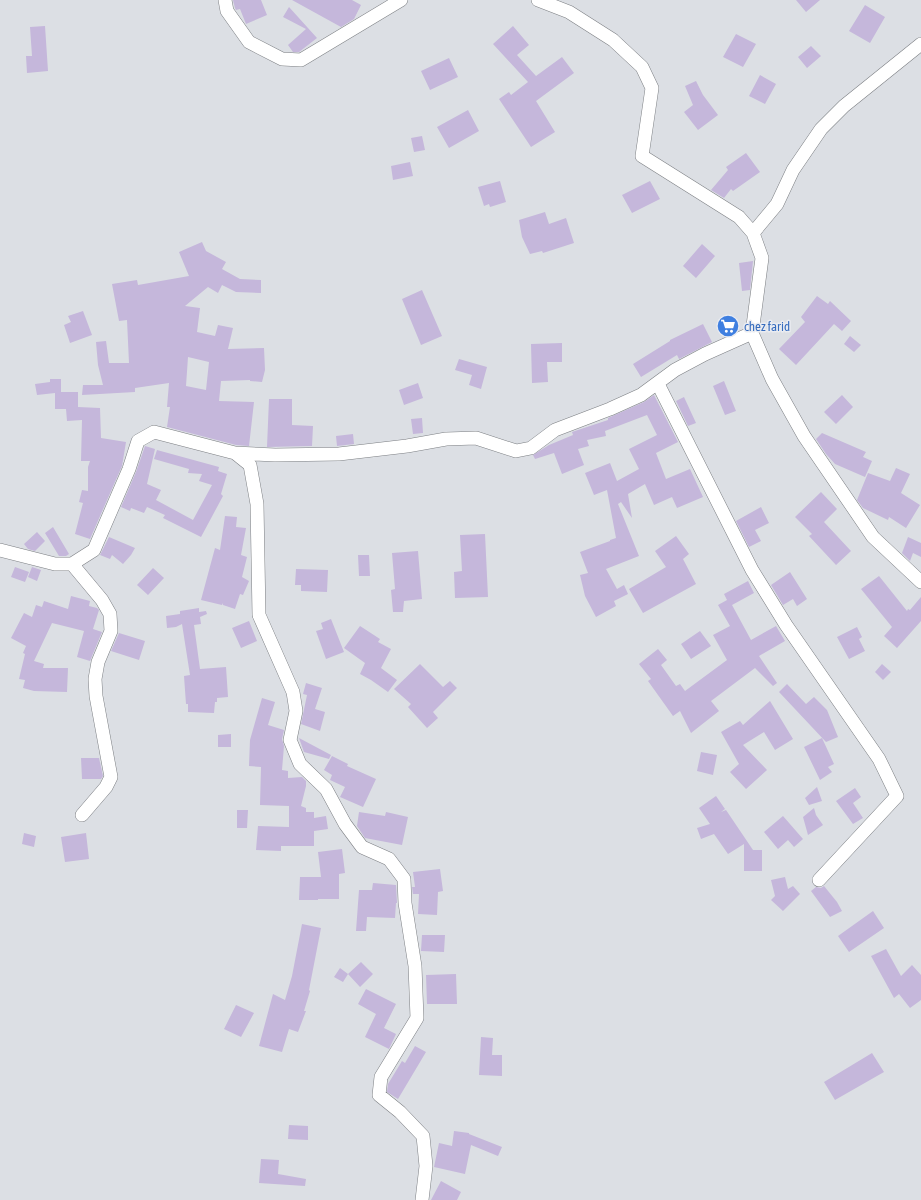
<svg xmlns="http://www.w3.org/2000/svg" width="921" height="1200" viewBox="0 0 921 1200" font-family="'Asap Condensed',sans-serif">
<rect width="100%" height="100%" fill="#dcdfe4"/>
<path fill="#c5b7db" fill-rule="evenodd" d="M233 0H261L267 15 246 24 240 9 236 10 235 8Z
M292 0H352L361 5 354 19 341 27Z
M796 0H820L806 12Z
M865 5 885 17 870 43 849 31Z
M289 7 317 38 299 52H293L288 45 306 29 283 17Z
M45 26 48 71 27 73 26 56H32L30 27Z
M513 26 529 45 517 55 536 76 562 57 574 73 536 101 555 132 531 147 499 99 509 92 511 95 528 82 493 44Z
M736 34 756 44 743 67 723 57Z
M811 46 821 56 807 68 798 57Z
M449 58 458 77 430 90 421 71Z
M760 75 776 84 765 104 749 96Z
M696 81 703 95 718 115 698 130 684 112 693 105 685 86Z
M468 110 479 131 449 148 437 127Z
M422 136 425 150 414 152 411 138Z
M746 153 760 172 733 191 731 189 724 198 711 190 728 170 726 167Z
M410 162 413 176 393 180 391 166Z
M500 181 506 202 490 207 489 204 484 206 478 187Z
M650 181 660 199 632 213 622 195Z
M545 212 549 224 566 218 574 243 543 253 542 251 530 254 522 237 519 220Z
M202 242 206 251 226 262 222 269 240 279 261 280V293L236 292 222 285 218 293 208 287 185 306 200 308 197 332 215 336 218 325 233 328 228 349 264 348 265 370 262 382 250 381V380L221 381 219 401 254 402 249 446 236 445 167 427 170 407H167L169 383 135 388V392L82 395 83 385H103L98 365 96 342 106 341 109 363H129L127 320 119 321 112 284 137 280 138 285 189 276 179 252ZM188 357 209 362 206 390 186 386Z
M702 244 715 256 696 278 683 266Z
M753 261 750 290 742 291 739 263Z
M422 290 442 336 421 345 402 299Z
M817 296 828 304 830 301 851 321 842 331 834 324 796 365 779 349 805 322 801 317Z
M83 311 92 335 70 343 64 325 71 322 68 316Z
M703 324 712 342 679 359 677 355 641 377 633 364 670 341V340Z
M850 336 861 345 854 352 844 344Z
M562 343V362H547L548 382 532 383 531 344Z
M459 359 487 367 481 389 469 385 472 375 455 370Z
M50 379H61V392H59H78V407L100 408 101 438 126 442 122 466 90 539 75 534 83 503 79 502 82 490 88 491V467L90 461H81L82 420 67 421 66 409H55V393L37 395 35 384 50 382Z
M724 381 736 411 725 415 713 386Z
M418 383 423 398 404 405 399 390Z
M654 395 678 442 656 453 666 479 690 469 703 497 677 508 672 497 654 505 645 484 628 494 632 518 621 502 618 504 639 556 606 569 617 589 624 585 628 594 614 601 616 606 596 617 585 596 580 575 588 573 580 552 610 541V540L616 538 607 490 594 495 585 473 610 463 617 481 639 469 629 449 657 435 647 415 605 431 606 436 587 440 589 446 578 449 584 465 562 474 554 453 535 459 533 455 549 445 573 435 572 432 608 420V418L644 402Z
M842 395 853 407 836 424 824 412Z
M684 397 696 423 688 426 676 401Z
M269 399H292V425L313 426 312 446 267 447Z
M422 418 423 433 413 434 411 419Z
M822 433 866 452 863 457 872 461 865 477 835 464 826 454 816 439Z
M353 434 354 444 337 446 336 436Z
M145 446 155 449 147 484 161 490 156 500 193 520 212 485 199 481 202 474 188 473 189 469 154 459 157 450 219 467 218 471 227 474 221 494 223 496 201 537 163 518 165 515 147 507 144 513 131 508 130 511 121 507 136 472Z
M896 468 910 474 901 493 920 505 906 528 889 517 888 520 863 508 857 500 868 473 890 481Z
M821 492 837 509 824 522 851 551 836 565 809 536 812 534 795 517Z
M761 507 769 523 755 530 761 541 749 547 736 521Z
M225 516 237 517 236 527 246 528 241 555 247 557 242 577 249 581 243 595 240 594 235 609 223 605 222 603V605L201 600 215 548 220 550Z
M53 527 69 554 66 556H59L45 533Z
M37 532 45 541 35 551 28 549 24 544Z
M485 534 488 597 455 598 454 572 462 571 460 535Z
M676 536 689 554 683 559 696 584 643 613 629 589 666 567 655 551Z
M109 537 135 548 131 555 123 564 112 555 110 559 100 555Z
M908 537 921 543V557L913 553 910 561 902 553Z
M418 551 422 599 404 601 403 612H393L391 590 395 589 392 553Z
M358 555H369L370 576H359Z
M15 567 29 572 25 582 11 577Z
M32 567 41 570 37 581 28 577Z
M153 568 164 578 148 595 137 585Z
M296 569 328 570 327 592 301 591V585H295Z
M790 572 807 599 797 606 793 599 783 605 771 585Z
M879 576 907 611 908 609 910 610 921 597V621L897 648 884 636 892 627 861 589Z
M748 581 754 593 732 605 751 640 776 626 785 641 759 656 777 683 773 686 755 668 711 701 719 711 691 733 680 711 673 716 648 681 651 679 639 664 658 649 667 660 661 665 676 686 680 684 685 691 727 660 713 635 730 626 718 605 727 600 724 594Z
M71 596 90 601 89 606 97 608 99 610 93 629 102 632 90 661 77 657 84 631 52 623 34 661 44 664 43 668H68L67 692 34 691 23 688 25 680 19 679 25 654 23 653 26 646 11 638 24 613 32 617 36 605 42 607 44 601 68 609Z
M199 608V612L206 611 207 614 200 617 201 624 194 625 200 669 226 667 228 697 217 698V702H215L214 713 188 712V704H186L184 676 190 675 182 624 176 627 167 628 166 616 180 614V611Z
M331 619 344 652 326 659 316 631 323 629 321 623Z
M249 621 257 641 241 648 232 628Z
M360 626 380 639 378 642 391 649 381 668 397 680 388 692 371 680 360 674 365 663 344 648Z
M857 627 862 637 859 639 865 651 849 659 837 637Z
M700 631 711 646 691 659 681 644Z
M119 633 145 641 139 660 111 651Z
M420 664 443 687 450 681 457 688 433 712 438 718 427 728 408 707 411 704 394 689Z
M882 664 891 672 883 680 875 672Z
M306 683 322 688 315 709 325 712 320 731 301 724 307 695 303 694Z
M787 684 806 704 814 697 827 710 838 737 826 742 779 692Z
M262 698 275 702 268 725 284 730 282 739 284 746 282 770 288 771V778L302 777 306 781V786L301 806 306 808V812H314V818L326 816 328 829 314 831V846H281V851L256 850 258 826 289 827V806L260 805 261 767 249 766 250 740Z
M770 701 793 739 775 750 764 732 743 745 767 770 746 789 730 772 739 764 721 732 740 721 743 725Z
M231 734V747H218V735Z
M299 738 331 755 329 759 304 752Z
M822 738 834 764 828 767 832 772 820 780 804 747Z
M701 752 717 755 713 775 697 771Z
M332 756 348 764 347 766 376 779 363 807 340 797 345 787 330 780 332 775 324 770Z
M81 758H99L103 776 101 779H82Z
M817 787 822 801 809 805 805 798Z
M855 788 861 797 853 803 863 818 853 824 836 801Z
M716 796 725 809 721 812 726 810 753 850H762V871H744V844L728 854 714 834 701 839 697 828 710 824 699 808Z
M814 808 816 815 823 825 808 835 803 817Z
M237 810H248L247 828H237Z
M359 812 385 816 386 812 408 817 402 845 365 838 357 826Z
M783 816 803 839 794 847 788 840 778 849 764 832Z
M24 833 36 836 34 847 22 844Z
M86 833 89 859 65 862 61 837Z
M342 849 345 873 339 874V899H318V900H299L300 877H321L318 852Z
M440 869 443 891 438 892 437 915 418 914 419 894H413L412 887H415L413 872Z
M785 877 788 889 793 886 800 894 783 911 771 900 775 896 771 880Z
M373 883 396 885 397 903H396L395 918 367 917 366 931H356L359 890H372Z
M824 886 837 902 842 911 830 917 811 891 816 887 821 888Z
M873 911 884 928 849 952 838 936Z
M302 924 321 928 309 990 310 991 304 1011H306L298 1032 289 1029 282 1052 259 1046 273 994 285 1000 292 976Z
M422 935H445L444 952 421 951Z
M886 949 901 976 912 965 921 975V1000L910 1008 899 994 894 998 871 956Z
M361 962 373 974 360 987 348 974Z
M340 968 348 974 343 982 334 977Z
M456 974 457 1004H427L426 975Z
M366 989 396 1004 384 1028 396 1034 389 1049 365 1037 376 1014 358 1004Z
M236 1005 254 1013 241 1037 224 1029Z
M481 1037 493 1038 492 1055H502V1076L479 1075Z
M415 1046 426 1052 398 1099 387 1092 388 1084 402 1061 405 1063Z
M872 1053 884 1072 835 1100 824 1082Z
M289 1125 308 1126V1140L288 1139Z
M454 1131 469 1133V1134L502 1147 498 1156 471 1145 465 1174 434 1167 439 1143 452 1146Z
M261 1159 279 1160 278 1174 306 1179 305 1186 259 1183Z
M441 1181 461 1192 457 1200H431Z"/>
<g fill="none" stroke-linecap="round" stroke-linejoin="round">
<g stroke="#7c7f83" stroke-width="14">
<path id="street" d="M225 0 227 11 249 42 282 59 301 60 401 0
M538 0 569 12 613 40 642 67 652 88 642 156 739 217 753 233 762 258 752 333 772 379 804 436 873 537 921 582
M753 233 777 204 793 170 821 129 844 106 921 44
M658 384 752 570 786 625 879 759 897 796 819 880
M235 453 275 455 339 454 407 446 446 439 476 438 516 451 531 448 555 430 610 409 641 395 675 370 705 354 752 333
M0 550 55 564H72L94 550 129 469 138 441 154 432 235 453 250 465 257 504 259 615 293 692 296 711 290 740 300 764 326 789 345 824 362 847 389 859 404 879 405 903 415 966 417 1018 381 1077 379 1095 400 1112 423 1136 426 1166 422 1200
M72 564 102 600 110 614 111 631 98 662 95 679 96 696 111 777 106 787 82 815"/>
</g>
<use href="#street" stroke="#fff" stroke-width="13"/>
</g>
<defs>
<g id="supermarket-disc" transform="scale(1.15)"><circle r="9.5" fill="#3f7fe0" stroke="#eaecf1"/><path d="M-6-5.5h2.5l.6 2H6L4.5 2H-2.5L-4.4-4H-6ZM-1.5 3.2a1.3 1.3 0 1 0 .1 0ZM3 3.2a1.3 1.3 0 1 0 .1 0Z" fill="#fff"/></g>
</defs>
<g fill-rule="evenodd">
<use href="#supermarket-disc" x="728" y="326"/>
</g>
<g text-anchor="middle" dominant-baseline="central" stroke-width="3" stroke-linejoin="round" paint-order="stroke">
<g font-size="13" fill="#366cbe" stroke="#eaecf1" text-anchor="start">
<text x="744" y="326">chez farid</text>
</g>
</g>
</svg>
